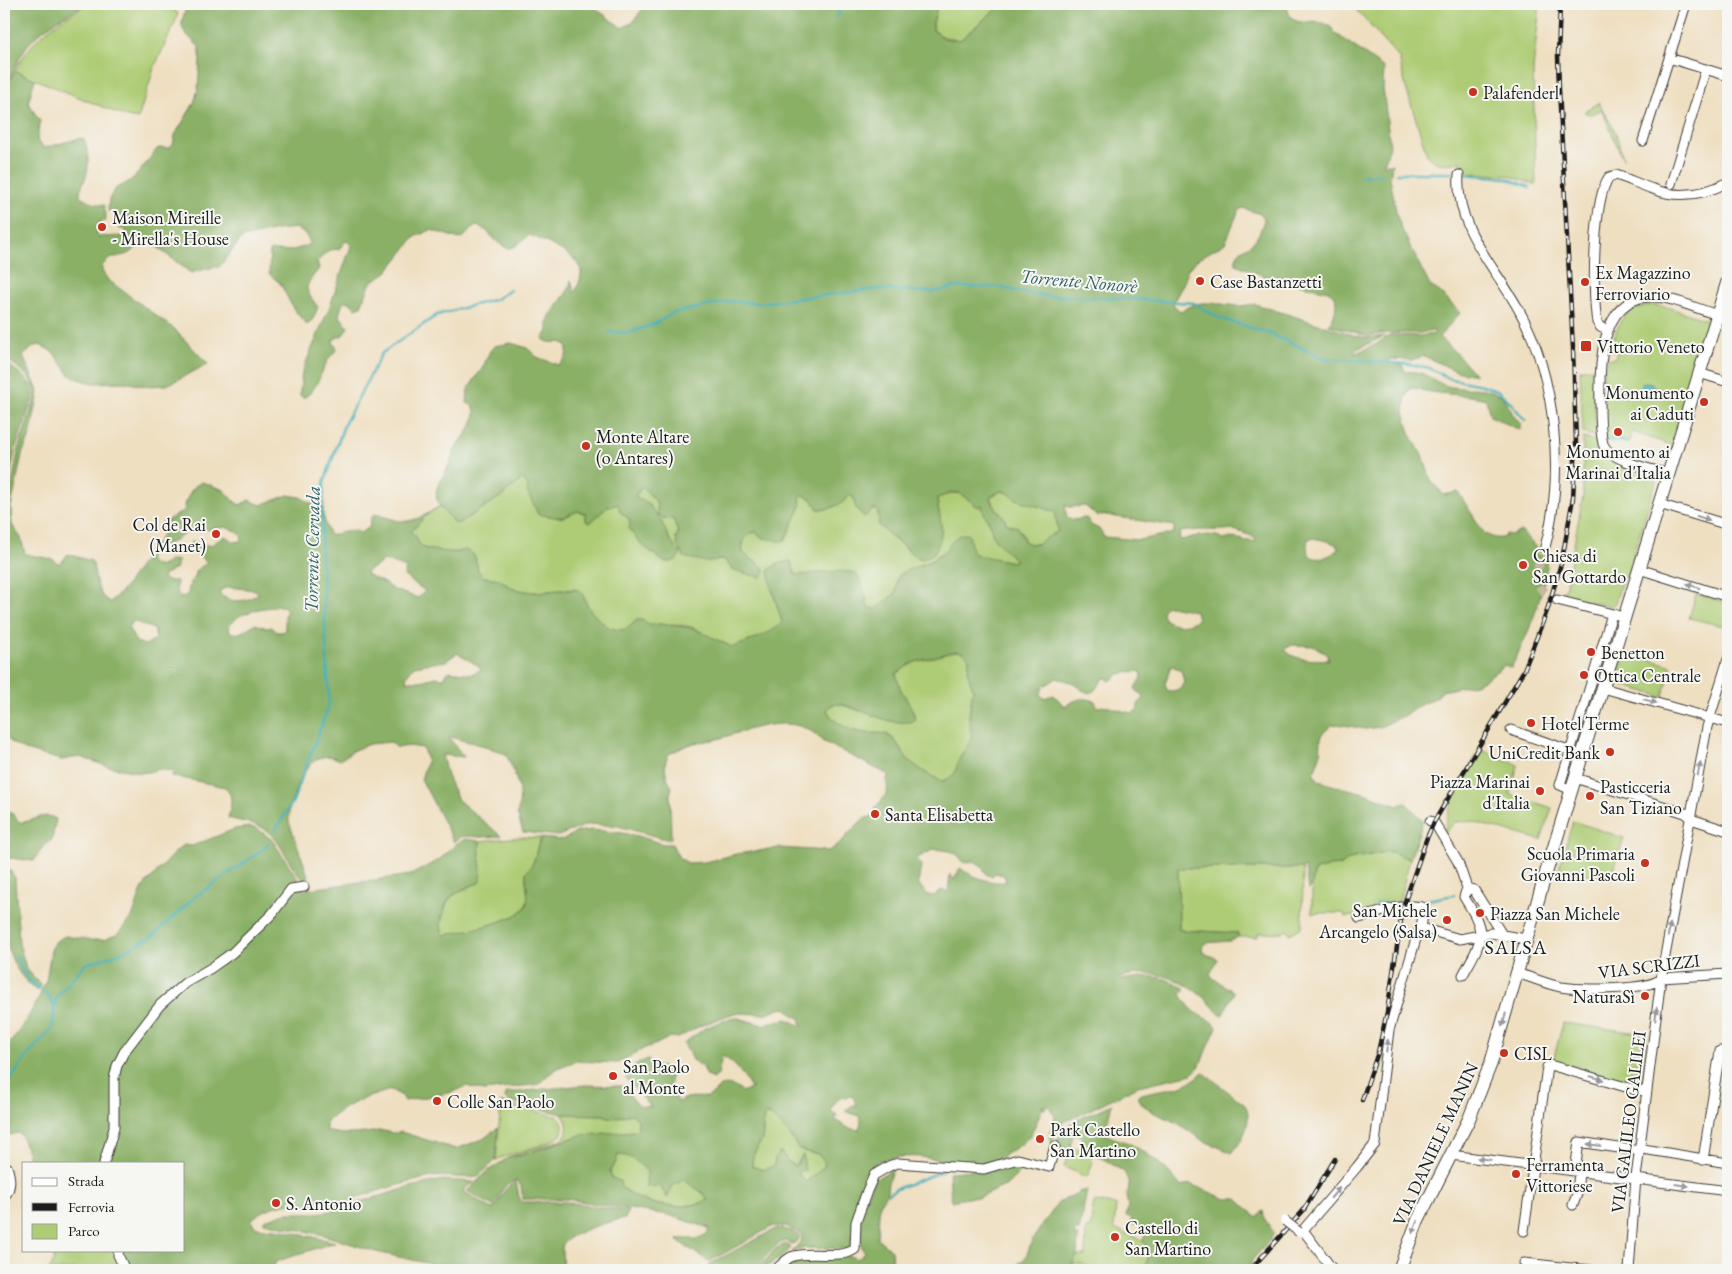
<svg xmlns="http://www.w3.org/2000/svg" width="1732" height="1274" viewBox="0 0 1732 1274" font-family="'EB Garamond',serif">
<rect width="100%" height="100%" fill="#f6f6f2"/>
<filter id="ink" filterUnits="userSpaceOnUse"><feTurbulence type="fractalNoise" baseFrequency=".02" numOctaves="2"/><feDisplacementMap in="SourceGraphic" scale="10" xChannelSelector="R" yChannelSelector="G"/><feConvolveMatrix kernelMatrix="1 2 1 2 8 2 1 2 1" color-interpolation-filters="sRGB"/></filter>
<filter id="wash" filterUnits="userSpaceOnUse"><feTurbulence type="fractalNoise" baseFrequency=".0096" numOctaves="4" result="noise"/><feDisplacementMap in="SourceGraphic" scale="20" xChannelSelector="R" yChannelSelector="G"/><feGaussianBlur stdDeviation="1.12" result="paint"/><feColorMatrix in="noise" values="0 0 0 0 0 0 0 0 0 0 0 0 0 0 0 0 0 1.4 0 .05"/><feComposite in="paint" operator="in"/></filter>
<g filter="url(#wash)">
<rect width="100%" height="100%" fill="#efdfc1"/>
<path fill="#aecc74" stroke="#657448" d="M88 4H184L181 8 178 6 174 11 178 13 176 20 154 68 138 119 127 117 15 71C34 35 54 24 88 4Z
M938 4H1002L960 40 944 37 933 30V23Z
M1351 4H1540L1533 69 1536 185 1507 175 1462 173 1461 162C1448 163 1436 167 1427 155L1406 88 1399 58Z
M1599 103 1616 133 1623 159 1602 110 1591 114 1585 113V111Z
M1651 305 1667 307 1710 321 1674 446 1632 432 1629 442 1619 439H1605L1603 376 1605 367 1609 358 1614 359 1617 352 1612 350C1616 322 1623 309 1651 305Z
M1593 368 1596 436 1583 433 1580 369Z
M1583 438 1597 441 1604 454 1609 458 1658 475 1626 578H1623L1615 603 1611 606 1564 597 1561 594 1566 586 1583 496Z
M522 479 528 486 538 514 555 517H563L578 511 586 514V521L590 523 607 507 618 504C620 507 622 512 625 515 631 519 632 521 629 529L640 543 664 562H672L680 555C676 549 672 544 669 538 661 524 654 506 637 499L636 495 642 487 656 501 662 518 673 519 678 533 675 539 714 561 724 559C727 562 729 566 732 569 734 570 759 577 761 577L765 573 757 562 747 557 743 553C741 542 745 534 756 532L763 538C771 538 777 541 785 540L801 506 800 496 804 495 812 499 818 509C828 511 843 504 849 496H854L856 508 866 516 871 511 876 509 890 536 919 559 934 553C936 549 939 543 940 538 943 525 938 510 937 498 953 491 962 490 974 505L982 504 986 518 991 525 992 534 1008 553 1017 560 1012 562 977 555 972 551H944L930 561 904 572 897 580 896 593 875 609H870L868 607 864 591 852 572 817 573 806 576 795 574 791 561 771 586 782 622C773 635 752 639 737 646 723 650 707 634 694 628 681 623 665 626 651 625 646 624 643 620 637 620 632 624 628 630 620 630 608 631 594 617 589 608 584 600 583 594 575 589L531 592 513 589 499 579 484 577 478 571 477 564 464 550C455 554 427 553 420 545 416 541 416 536 411 532L425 516 440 506 455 524 461 522 502 496Z
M1001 491 1008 493 1018 500 1056 512 1058 531C1050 539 1036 548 1025 542L1021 531 1007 524C1003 512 994 510 990 496Z
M1696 594 1728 603V627L1689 618Z
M956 651 963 652 969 658 968 673 973 689 969 716 972 738C970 743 967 746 964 751 958 761 958 779 943 781 934 781 917 767 910 761 901 754 899 740 888 735 881 732 876 734 869 733 854 733 833 724 827 710L831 705 839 704 888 720 915 715 900 688 896 674 912 663Z
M1625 652 1672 666 1663 697 1616 683Z
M1480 749 1518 765 1510 794 1552 808 1541 840 1469 821 1455 822 1444 834C1448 803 1464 776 1480 749Z
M1573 821 1624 838 1611 879 1559 868Z
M522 837 543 838C533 845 539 862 526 872 525 884 530 895 526 906 520 921 460 932 443 936 439 927 440 922 444 913 445 909 447 902 450 898 455 893 479 884 480 880 483 875 478 851 480 841Z
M1385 852H1391L1410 859 1398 905 1377 904C1371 918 1358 915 1345 917L1344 913H1312V884L1315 870 1328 868V866L1341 865 1349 859Z
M1178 868H1303L1302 927 1290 934 1287 930 1283 932 1258 933V937H1238V933L1179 930Z
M1563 1023 1647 1034 1640 1085 1553 1061Z
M501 1102 509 1106 523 1108 558 1117C564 1121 564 1128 561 1135 551 1145 513 1152 496 1160Z
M562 1114 603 1115 612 1118 632 1114 638 1120V1129L635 1131 559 1142 523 1155 509 1157 563 1139C569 1132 569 1121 562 1114Z
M765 1115H770L789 1134 798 1148 806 1152 818 1154 825 1163 824 1167 806 1182 797 1172 802 1156 795 1166 789 1163 780 1151 774 1166 763 1170 752 1166C751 1151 762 1145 763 1135 763 1128 762 1122 765 1115Z
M1083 1146 1094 1155 1091 1160 1093 1162 1087 1177 1064 1167 1070 1148 1082 1149Z
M617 1155C621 1155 626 1155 629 1156 642 1162 660 1185 667 1198L674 1184 684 1180 703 1193 709 1200C678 1213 623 1205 609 1171L616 1162Z
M1094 1202 1116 1205 1114 1229 1143 1240 1150 1251 1145 1268 1147 1270H1088L1087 1265 1072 1264 1077 1256H1085L1086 1229H1090Z
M53 1250H116L123 1270H49L54 1260Z"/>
<path fill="#8ab066" stroke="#536641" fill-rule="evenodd" d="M4 4H85C65 16 42 27 27 46 20 56 15 67 10 78L4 74Z
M188 4H596L595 8 622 28 633 22 646 4H938L933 23V30L944 38 960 40 1002 4H1287C1289 38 1324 9 1335 33L1384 68 1383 88 1390 146 1384 164H1392L1390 178 1397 216 1402 230 1430 286 1440 292 1460 313 1439 337 1459 356 1475 375 1456 371 1424 356 1412 360 1390 359 1388 363 1403 365 1405 372C1426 369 1432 383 1451 387 1468 390 1484 385 1500 395 1509 401 1511 417 1522 425L1520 430 1490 416 1486 399C1466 394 1445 395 1426 391 1419 390 1417 387 1410 389L1406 396 1404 412 1410 433 1424 459 1431 481 1444 495 1458 492 1484 533C1491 537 1497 540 1505 537L1506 534 1512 535 1521 531C1527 538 1544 555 1546 561 1548 568 1545 577 1543 584 1537 614 1525 640 1511 668L1505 665 1486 679 1475 684 1442 691 1437 697 1418 706 1406 715 1380 727 1365 729 1338 724 1332 725 1323 733 1321 739 1320 756 1314 772 1316 777 1320 781 1335 786 1365 793 1398 806 1405 802 1422 819V824L1410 859 1391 852H1385L1349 859 1341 865 1329 866 1328 868 1315 870 1312 884 1308 890 1305 866 1303 868H1178L1179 930 1238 933V937L1230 941 1206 943 1203 945 1202 949 1204 953 1218 959 1210 974 1213 978 1234 992 1222 1016H1221C1196 984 1159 964 1119 978L1121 980C1149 975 1161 974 1186 989L1181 994C1185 1003 1193 1011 1201 1016 1207 1020 1213 1020 1217 1027L1199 1067 1192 1074 1138 1086 1079 1115 1064 1122 1052 1142 1049 1135 1055 1116 1047 1104 1044 1110 1043 1105C1033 1133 1032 1139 1006 1154 1001 1157 997 1160 993 1162 974 1169 941 1159 921 1157 913 1156 905 1157 898 1157 888 1158 877 1160 870 1168 853 1188 855 1225 850 1249L806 1248 792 1252 802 1240 801 1234 786 1226H773L712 1260 708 1261 678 1241 679 1239H697L707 1234 709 1228 668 1215 610 1206 566 1199H523L521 1186 517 1181C499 1184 503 1196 493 1206L467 1191 488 1171 509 1157 523 1155 581 1135 634 1131 638 1129V1120L632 1114 612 1118 603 1115 562 1114 509 1102 505 1099 506 1093 585 1085 622 1086 639 1106 651 1107 626 1079C629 1067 638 1063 648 1059L654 1066 670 1068 671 1092 678 1102C696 1090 706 1107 720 1086 729 1084 735 1086 742 1092L751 1088C741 1074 739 1065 722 1056L718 1075 713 1079 707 1076 703 1067 692 1060 684 1043 705 1028 730 1018 735 1017 763 1025 787 1019 802 1026 800 1018 794 1016 786 1008 774 1010 765 1014 734 1013 700 1026 678 1038 670 1037 657 1044 645 1048 618 1063 576 1061 560 1067 548 1075 540 1084 484 1091 467 1086 453 1092 405 1101 402 1096 391 1090C367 1097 344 1104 326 1123V1131C344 1136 361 1134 378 1131 386 1129 393 1136 401 1132L456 1149 483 1139 498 1128 496 1160C490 1165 481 1175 476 1177 473 1179 440 1175 431 1177 408 1182 386 1188 365 1195 355 1198 346 1203 336 1205 325 1206 316 1204 305 1203 285 1202 268 1206 252 1219L253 1225 257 1227 283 1230 335 1242 278 1261 275 1263 273 1270H127L119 1250H184V1163H28V1154L21 1135 18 1133 4 1136V1052L27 1019 39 997 46 981 51 950 56 941 65 936 91 940H104L118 934 133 915 143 887 174 853 184 845 192 846 235 829 250 827 258 829 272 840 298 879 303 890 411 875 440 859 456 844 465 839 480 841C478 852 483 876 479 883 469 886 457 891 450 898 443 906 438 926 444 935 460 932 520 921 526 906 530 895 525 884 526 872 537 863 535 850 541 838L562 840 577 832 592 830 616 832 638 836 663 844H672L679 858 688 863 705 862 736 854 779 848 829 851 839 844 863 819 877 815 875 808C882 800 891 792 886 781L889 775 822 741C798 710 751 729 721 738 712 741 703 741 694 743 685 746 677 750 669 754 662 763 666 778 672 787L670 794 671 838 669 840 618 826 589 824 558 836 523 832 517 814C524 793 515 774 506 754L485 746 450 737V739L464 757 442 755 447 776 458 800 501 836 481 837 463 836 454 842 421 779 427 761 423 748 409 746 397 748 391 742 369 744 354 750 340 760C315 746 301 775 294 795 291 804 288 812 289 822L310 881H305C288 867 282 839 263 828 253 823 239 821 228 818 231 807 234 795 225 787L172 776 173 771 157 769 153 771 141 773 107 766 80 757 61 760 25 750 12 743 4 734V511L10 493 19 447 36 396C36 377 16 368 4 356V91L15 71 35 79 28 103 40 121 37 140 44 148 80 138 84 139C88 152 90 163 86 176 84 183 79 189 80 196L95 204 104 205 106 221H100V231H97V237L126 236V232L124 229H120L116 221 115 210 108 211 109 199 116 188C137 181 144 164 158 148H169L173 145 175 135 194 103 198 89 200 60 199 47C183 30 176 31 188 4ZM1243 208 1260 214 1264 217C1264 225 1258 238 1252 243 1244 249 1234 252 1236 264L1264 276 1328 291 1335 296C1338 307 1334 315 1329 325L1368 336 1385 333H1419L1434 331 1435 334 1419 336 1390 335 1375 345 1356 353 1354 352 1357 349 1385 336 1368 338 1353 335 1255 304C1239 309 1220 302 1203 303 1196 303 1187 308 1180 311L1173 304C1177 293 1187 282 1187 270L1198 259 1225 243 1239 210ZM476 226C490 227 496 248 510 248 518 247 523 238 530 235 543 241 575 254 580 267 583 275 579 283 576 290L574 292 571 280 569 289 550 316 548 320V331L543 339C552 346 558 339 566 345 569 353 565 361 558 365L537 357 527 348 511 343 494 346 490 351 483 367 468 389 467 403C469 404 472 405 473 407 482 417 460 441 456 448 452 454 451 461 448 467 441 480 431 491 440 506 428 514 414 523 399 521 391 519 383 516 375 514L371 518 369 528 360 533C350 527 340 533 330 536L326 526 320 502 312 504 300 497 288 495 261 505 249 500 240 505 235 502 224 490 202 482C190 487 186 499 184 511L161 524 162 535 158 542 152 548 124 589 110 602C97 597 95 576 93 564L91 561 68 554 61 563H58L52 559 25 554 21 538 12 525 11 508 22 454 30 436 39 393 23 356 34 346 40 345 53 352 70 375 75 378 94 383 123 382 146 386 167 385 208 364 174 329 108 280 102 271V266C105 263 108 259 112 258 128 253 134 257 140 238L153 244 191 273 214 267H219L242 238 277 230 296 228 306 235 309 241V244C299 250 282 253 271 250L270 252 269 274 280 283 293 308 307 325 313 319 318 307C303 288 304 287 319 269L317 262 329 250 339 249 346 241 349 242 351 246 330 306 302 372 300 390V395L303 398C317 392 321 371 329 358 331 355 335 352 337 349L336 346 333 344 334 339 343 335 348 327 339 315 343 302 348 301 356 308 361 306 371 282 387 272 415 237 431 230 460 239C467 236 470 229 476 226ZM522 479 528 486 527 491 538 514 555 517H563L578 511 586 514V521L590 523 607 507 618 504 620 512C628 518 632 519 629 529L640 543 664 562 675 561 680 555 669 538 661 521 647 502 637 499 636 495 642 487 656 501 658 515 662 518 673 519C676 523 677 528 678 533 674 543 678 548 684 557L707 562 724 559C727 562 729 566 732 569 735 571 758 577 761 577L765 573 764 568 743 553C741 542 745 534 756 532L763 538C771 538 778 543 785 540L801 506 800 497 804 495 812 499 818 509C828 511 843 504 849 496H853L856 508 863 516H866L873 509H876L878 512 879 526 915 556 923 559 934 553C937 547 941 541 941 534 943 521 937 510 937 498L944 496 950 492 959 493 978 507 982 505C982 514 989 519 991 526 992 529 991 532 992 534 993 539 1011 556 1016 560L1012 562 977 555 972 551 969 535C955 530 950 547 942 554 930 564 912 566 899 575L897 580 896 593 875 609 868 607C866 598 862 578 855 573 851 571 829 571 823 572 812 573 806 576 795 574L791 561C782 562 776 564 769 570L771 586 782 622C775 632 745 644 732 647L693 628 660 624 650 625 642 620H637C632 624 628 630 620 630 608 630 595 617 589 608 585 602 584 595 580 590H557L539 593 513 589 499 579 484 577 478 571 475 556 469 551 464 550 456 553 426 549 420 545 415 535 411 532 425 516 440 506 455 524 461 522 502 496ZM1001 491 1008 493 1018 500 1055 512 1058 531 1035 545 1025 542 1018 527 1007 524C1003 512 993 510 990 497ZM1065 505 1069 507 1085 506 1097 516 1105 515 1174 526V533L1139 540 1104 537 1099 529 1091 525 1088 519 1084 518 1075 520 1067 517ZM225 527C232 529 240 531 242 539L241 541 234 542 225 536 211 545H205L194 541 190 543 188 550 204 559 207 563 195 571 196 576 190 582 188 594 183 597C175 595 176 588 177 581H167L163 578 165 575 177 567 178 561 172 560 159 567 151 563 148 559 156 546 170 543 186 533ZM1232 529C1240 533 1253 534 1257 541 1245 543 1239 536 1223 539 1214 532 1193 536 1182 540L1179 538 1181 532C1196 528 1216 532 1232 529ZM1312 538 1328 541 1337 545 1338 549C1325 562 1302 564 1308 539ZM384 560 406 568 404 576 425 591 418 598 394 590 384 583 366 574 368 570 378 565ZM228 587 256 590 258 593C248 603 228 604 219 593L221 590ZM278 606H283L287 610 285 614V629L282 632H277L272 627 267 628 255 624C246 628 240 637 230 632L229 626 239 616 258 609ZM1166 606H1170L1195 611 1198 618C1189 627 1174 626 1164 619L1162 612ZM132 622H136L154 629 156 639 145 645 136 642 128 627ZM1292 645 1314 646 1327 654 1329 660C1316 659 1293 662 1285 649ZM955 651 963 652 969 658 968 673 973 689 969 716 972 738C969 745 964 749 961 756 953 769 961 774 943 781 931 777 919 769 910 761 901 754 898 740 887 735 881 732 876 734 869 733 854 733 833 724 827 710L831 705 839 704C860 707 894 730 915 720L912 709 900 688 896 674 912 663ZM457 653 479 666 481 670 471 674 449 671 446 673 444 678 436 677 420 681H406L407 675 414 666 446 661ZM1172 666 1181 670 1184 682C1181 689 1174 693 1167 690L1165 684 1170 668ZM1136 671 1141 672 1142 676 1135 689 1144 698 1138 704V709L1133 713C1120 712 1110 704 1097 707L1095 701C1081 696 1076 700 1064 706L1054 695 1044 698 1040 695 1043 687 1057 678 1075 683 1082 690 1089 693 1094 691 1103 679 1106 678 1110 681 1119 674ZM935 849C951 852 953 848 964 863L973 861 982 867 987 875 992 876 995 873 1004 875 1006 882C993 884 971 877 960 868L954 880 950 874 948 892 942 890 934 896 928 895 918 884 921 866 917 858ZM852 1095 857 1106 853 1105 845 1111 859 1116 861 1122 859 1130 848 1128 835 1120 837 1115 831 1111 833 1105 840 1097 846 1098ZM765 1115H770L789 1134 798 1148 806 1152 818 1154 825 1163 824 1167 806 1182 797 1173 805 1170 803 1155 795 1166 789 1163 780 1151 775 1158 774 1166 763 1170 752 1166C751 1151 762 1145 763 1135 763 1128 762 1122 765 1115ZM618 1155C632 1155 636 1162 647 1171L646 1187 660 1186 667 1198 674 1184 684 1180 703 1193 708 1200C688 1210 658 1208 638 1198 632 1195 626 1191 621 1187L620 1181 612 1178 610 1171 616 1162Z
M4 360C15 372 32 378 34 395L16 447 4 503Z
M4 810 13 814 19 822C33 823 42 811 56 819L52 840 44 845 34 861 10 858 6 861 7 866 15 878 19 944 26 968 41 986 38 991C0 965 4 921 4 879 4 856 4 833 4 810Z
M1203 1072 1245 1105C1254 1118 1242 1142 1232 1153L1202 1140 1179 1124 1153 1112 1143 1105 1137 1096C1161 1086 1183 1093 1203 1072Z
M1112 1104 1106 1127 1107 1135C1113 1138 1119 1140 1126 1142 1149 1153 1166 1166 1181 1187L1190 1184 1226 1199H1237L1257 1218 1263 1210 1264 1218 1274 1233 1270 1240 1253 1259 1247 1270H1147L1145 1268 1150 1251 1143 1241 1147 1229 1130 1223 1132 1218 1126 1216 1128 1206 1126 1196C1131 1188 1129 1180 1124 1172L1083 1146 1084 1141 1080 1135 1076 1134 1073 1136 1067 1158C1050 1155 1057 1135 1066 1127 1072 1121 1082 1117 1090 1114 1098 1110 1105 1108 1112 1104Z
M1016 1161 1024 1165 1019 1173 1007 1185 978 1198 973 1197 951 1201 949 1172 988 1169Z
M894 1168 888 1181 887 1193 880 1203 877 1238 891 1250 893 1270H780L791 1262 816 1256H850L856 1259 861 1257 864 1251 858 1239 861 1209 874 1180Z
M443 1180 474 1182 464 1189V1192L492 1209C503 1202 501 1186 516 1183 519 1190 517 1196 522 1202H565L628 1211 625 1219C615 1219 566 1234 563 1244 560 1253 566 1262 559 1270H450L431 1264 376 1252 324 1235 264 1222V1220L286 1213H317L339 1210 353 1204 414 1186Z
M1081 1191H1087L1079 1231H1075L1074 1236H1078L1077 1256 1072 1264V1270H1012L1026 1257 1032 1240 1058 1203Z
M777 1228 792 1231 799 1236V1239L793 1244 785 1241C769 1246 766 1261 753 1270H731L710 1268V1264Z
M785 1244 791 1247C785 1257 771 1263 761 1270H758L775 1249Z"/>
<path fill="#3cadb6" stroke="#2c6469" d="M1639 390a8 8 0 1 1 16 0a8 8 0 1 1-16 0Z"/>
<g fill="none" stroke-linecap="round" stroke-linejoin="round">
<path stroke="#3cadb6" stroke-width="2.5" d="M836 18 844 4
M1397 173H1453
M1465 174 1505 178 1530 187
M1361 176 1384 174
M609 332 629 333 654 324 673 313 731 301 759 303 877 289 933 292 955 287H999L1021 292 1048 296 1113 298 1194 303 1219 318 1271 334 1324 358 1409 364 1429 368 1451 379 1482 385 1497 390 1510 402 1525 420
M1606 441H1618L1628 443
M275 831 293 801 328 708 329 696 321 552 324 483 344 425 382 353 437 315 496 299 510 290
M1416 902 1454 895
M1377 904 1400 903
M16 956C20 965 23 973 30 981 41 992 49 991 54 1008
M4 1085 11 1079 27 1056 52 1029 56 998 85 964 120 953 153 936 195 897 265 848 268 843
M889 1194 896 1189 942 1171"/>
</g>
</g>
<g filter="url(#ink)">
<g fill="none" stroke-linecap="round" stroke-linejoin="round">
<path stroke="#c5b8a0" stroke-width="9" stroke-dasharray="9 4.5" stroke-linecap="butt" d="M1545 547C1536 572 1528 585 1557 600"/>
<g stroke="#3c3935" stroke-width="11">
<path id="street" d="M1669 58 1728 76
M1643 141 1686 4
M1459 175C1455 229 1495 266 1519 310 1556 377 1565 474 1545 547
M1671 184 1706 69
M1609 329C1602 329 1600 328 1597 322 1592 294 1593 199 1609 177L1616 175C1629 179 1640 185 1653 189 1679 199 1704 195 1728 182
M1699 373 1728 382
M1668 474C1651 469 1610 461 1603 444 1600 431 1600 418 1600 405 1599 370 1599 301 1647 297 1668 295 1697 309 1718 315
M1659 504 1728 525
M1639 569 1728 597
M1557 600 1617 615
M1603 688 1728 723
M1511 730 1574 752
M1575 778 1685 813 1694 820 1728 831
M1571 790 1560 785 1612 614
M1430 821 1434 822 1458 862 1467 888
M1421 928 1460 939 1491 933 1526 939
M1516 973C1531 977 1546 984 1561 987 1579 990 1651 991 1661 978L1728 974
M1463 975C1469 963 1480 948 1480 934 1480 921 1470 907 1464 897L1467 888 1474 890 1501 933
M1451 1155 1728 1191
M1703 1160 1720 1051
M104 1163 114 1128V1078L117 1066 124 1052 160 1005 185 983 211 968 232 953 272 914 291 889 304 887
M1575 1171 1579 1142 1632 1150 1643 1149 1728 1163
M4 1197C12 1188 11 1178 7 1167
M1573 1205 1577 1194 1579 1172
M1524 1231 1547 1067 1550 1065 1636 1090 1647 1091
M119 1250 118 1255 125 1270
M1524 1263 1590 1270
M775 1270C780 1266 785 1260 791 1257 809 1250 840 1260 855 1249L856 1222 867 1191 874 1175 891 1165 898 1163 924 1165 984 1169 1018 1159 1049 1167 1055 1146
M1333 1270 1303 1230 1357 1167 1375 1144 1389 1030 1418 932 1421 928 1424 908C1408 901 1376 914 1359 918
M1629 1270 1636 1178 1661 978 1707 727 1728 659"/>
</g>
<g stroke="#3c3935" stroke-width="14">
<path id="secondary" d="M1399 1270 1418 1220 1469 1119 1491 1063 1542 886 1728 280"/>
</g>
<use href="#street" stroke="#fff" stroke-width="9"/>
<use href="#secondary" stroke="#fff" stroke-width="12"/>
<g stroke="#1c1c1c" stroke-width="4.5">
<path id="rail" d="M1362 1100 1378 1052 1387 1012 1403 907 1426 840 1434 822 1524 670 1547 611 1562 560 1573 498 1576 443 1573 348 1559 89 1558 55 1560 4
M1250 1270 1303 1211 1335 1159"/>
</g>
<use href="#rail" stroke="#f6f6f2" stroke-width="2.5" stroke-dasharray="8" stroke-linecap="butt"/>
<g stroke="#3c3935" stroke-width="11" stroke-linecap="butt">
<path id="street-bridge" d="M1285 1221 1299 1232"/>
</g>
<use href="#street-bridge" stroke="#fff" stroke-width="9"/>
</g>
<defs><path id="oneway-solid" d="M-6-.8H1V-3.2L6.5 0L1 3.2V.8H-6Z" transform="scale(1.25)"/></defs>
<g fill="#999">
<use href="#oneway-solid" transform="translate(1703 518) rotate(17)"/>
<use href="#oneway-solid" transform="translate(1693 586) rotate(-163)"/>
<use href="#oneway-solid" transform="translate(1650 701) rotate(16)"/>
<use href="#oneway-solid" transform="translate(1699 769) rotate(-79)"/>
<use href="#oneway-solid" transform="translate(1669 930) rotate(-80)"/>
<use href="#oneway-solid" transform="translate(1656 1014) rotate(-83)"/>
<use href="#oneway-solid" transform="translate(1504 1020) rotate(105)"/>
<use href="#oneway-solid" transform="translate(1387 1046) rotate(-83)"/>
<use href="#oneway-solid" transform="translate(1597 1078) rotate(16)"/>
<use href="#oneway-solid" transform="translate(1594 1145) rotate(-172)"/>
<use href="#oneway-solid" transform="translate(1484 1159) rotate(-172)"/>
<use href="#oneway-solid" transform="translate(1682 1185) rotate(8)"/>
<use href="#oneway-solid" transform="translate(1335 1193) rotate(-50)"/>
<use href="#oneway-solid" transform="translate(1415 1227) rotate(112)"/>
</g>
</g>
<g fill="#c8321e" stroke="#f6f6f2" stroke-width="2">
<circle cx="1473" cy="92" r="5"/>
<circle cx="102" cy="227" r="5"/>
<circle cx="1200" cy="281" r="5"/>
<circle cx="1585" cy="282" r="5"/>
<rect x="1580" y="340" width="12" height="12" rx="2.5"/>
<circle cx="1704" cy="402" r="5"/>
<circle cx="1618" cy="432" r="5"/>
<circle cx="586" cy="446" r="5"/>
<circle cx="216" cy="534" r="5"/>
<circle cx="1523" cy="565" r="5"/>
<circle cx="1591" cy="652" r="5"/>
<circle cx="1584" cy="675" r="5"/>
<circle cx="1531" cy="723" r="5"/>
<circle cx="1610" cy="752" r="5"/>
<circle cx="1540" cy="791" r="5"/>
<circle cx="1590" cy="796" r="5"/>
<circle cx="875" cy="814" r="5"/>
<circle cx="1645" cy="863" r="5"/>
<circle cx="1480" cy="913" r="5"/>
<circle cx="1447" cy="920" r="5"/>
<circle cx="1645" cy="996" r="5"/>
<circle cx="1504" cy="1053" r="5"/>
<circle cx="613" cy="1076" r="5"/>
<circle cx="437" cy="1101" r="5"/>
<circle cx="1040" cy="1139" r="5"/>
<circle cx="1516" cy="1174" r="5"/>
<circle cx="276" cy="1203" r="5"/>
<circle cx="1115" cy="1237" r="5"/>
</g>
<g text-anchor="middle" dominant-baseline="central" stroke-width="4" stroke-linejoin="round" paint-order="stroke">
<g font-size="18" fill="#1c1c1c" stroke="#f6f6f2" text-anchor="start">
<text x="1483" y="92">Palafenderl</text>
<text x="112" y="217">Maison Mireille<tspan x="112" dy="21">- Mirella's House</tspan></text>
<text x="1595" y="272">Ex Magazzino<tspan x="1595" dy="21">Ferroviario</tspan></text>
<text x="1210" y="281">Case Bastanzetti</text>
<text x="1597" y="346">Vittorio Veneto</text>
<text x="1694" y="392" text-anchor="end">Monumento<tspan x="1694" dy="21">ai Caduti</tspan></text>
<text x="596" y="436">Monte Altare<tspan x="596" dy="21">(o Antares)</tspan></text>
<text x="1618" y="451" text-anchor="middle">Monumento ai<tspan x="1618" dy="21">Marinai d'Italia</tspan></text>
<text x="206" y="524" text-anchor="end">Col de Rai<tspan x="206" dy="21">(Manet)</tspan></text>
<text x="1533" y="555">Chiesa di<tspan x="1533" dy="21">San Gottardo</tspan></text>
<text x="1601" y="652">Benetton</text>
<text x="1594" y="675">Ottica Centrale</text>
<text x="1541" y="723">Hotel Terme</text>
<text x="1600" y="752" text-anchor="end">UniCredit Bank</text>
<text x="1530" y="781" text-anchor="end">Piazza Marinai<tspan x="1530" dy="21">d'Italia</tspan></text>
<text x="1600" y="786">Pasticceria<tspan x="1600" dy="21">San Tiziano</tspan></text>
<text x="885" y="814">Santa Elisabetta</text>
<text x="1635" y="853" text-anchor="end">Scuola Primaria<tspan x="1635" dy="21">Giovanni Pascoli</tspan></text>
<text x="1437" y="910" text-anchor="end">San Michele<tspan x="1437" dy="21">Arcangelo (Salsa)</tspan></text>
<text x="1490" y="913">Piazza San Michele</text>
<text x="1635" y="996" text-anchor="end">NaturaSì</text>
<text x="1514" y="1053">CISL</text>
<text x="623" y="1066">San Paolo<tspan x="623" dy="21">al Monte</tspan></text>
<text x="447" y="1101">Colle San Paolo</text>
<text x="1050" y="1129">Park Castello<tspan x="1050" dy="21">San Martino</tspan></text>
<text x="1526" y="1164">Ferramenta<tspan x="1526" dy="21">Vittoriese</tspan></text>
<text x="286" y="1203">S. Antonio</text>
<text x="1125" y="1227">Castello di<tspan x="1125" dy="21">San Martino</tspan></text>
</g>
<g font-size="18" fill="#1c1c1c" stroke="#f6f6f2">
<text transform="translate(1649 966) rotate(-7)">VIA SCRIZZI</text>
<text transform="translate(1628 1122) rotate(-83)">VIA GALILEO GALILEI</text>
<text transform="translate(1435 1144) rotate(-65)">VIA DANIELE MANIN</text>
</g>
<g font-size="19" font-style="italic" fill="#2a5d61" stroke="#f6f6f2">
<text transform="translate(1079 281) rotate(5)">Torrente Nonorè</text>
<text transform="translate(312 549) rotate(-89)">Torrente Cervada</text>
</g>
<g font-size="20" letter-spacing="1" fill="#1c1c1c" stroke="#f6f6f2">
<text x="1516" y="947">SALSA</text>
</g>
</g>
<rect width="1732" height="1274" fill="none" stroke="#f6f6f2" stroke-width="20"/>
<rect x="22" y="1162" width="162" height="90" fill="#f6f6f2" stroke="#9f9f9c"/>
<rect x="32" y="1178" width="25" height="8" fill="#ffffff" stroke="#9f9f9c"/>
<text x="68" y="1186" font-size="15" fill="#1c1c1c">Strada</text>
<rect x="32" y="1203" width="25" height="8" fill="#1c1c1c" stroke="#9f9f9c"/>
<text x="68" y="1212" font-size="15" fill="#1c1c1c">Ferrovia</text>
<rect x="32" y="1224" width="25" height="15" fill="#aecc74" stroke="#9f9f9c"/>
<text x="68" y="1236" font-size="15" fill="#1c1c1c">Parco</text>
</svg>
